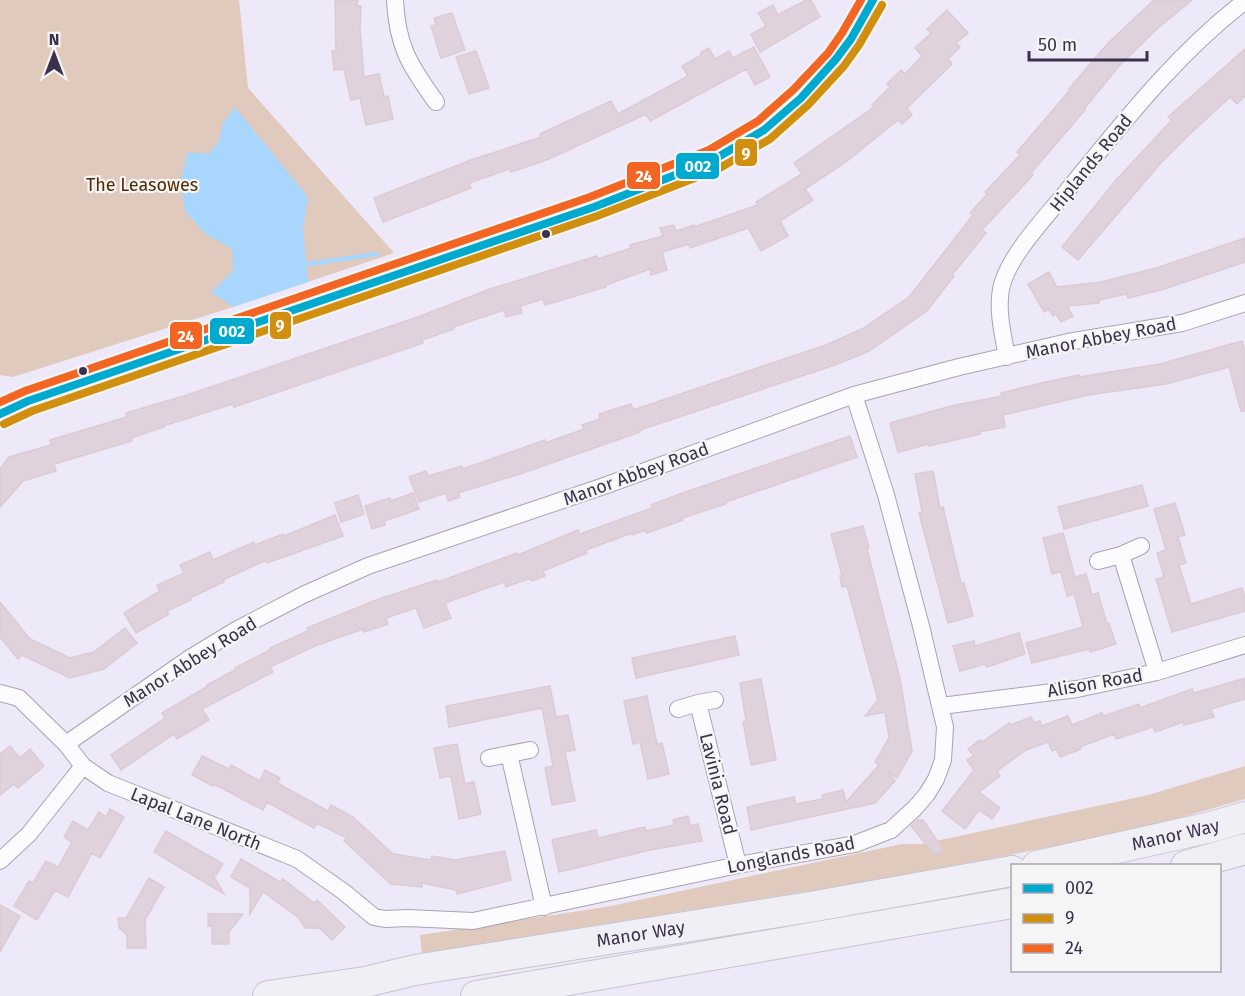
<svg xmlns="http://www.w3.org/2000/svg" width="1245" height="996" viewBox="0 0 1245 996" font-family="'Fira Sans',sans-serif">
<rect width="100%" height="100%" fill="#eee9f8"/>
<path fill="#e0c9bd" d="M0 0H239L248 88 394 253 233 307 13 377 0 375Z
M1245 766V799L1134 831 872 881 422 953 420 935 606 907 902 844H922L1148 795Z"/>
<path fill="#a9d6fc" d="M235 107 308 197 303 228 308 282 233 307 211 292 233 271 232 249 204 233 185 211 180 181 188 152 208 154 218 143 223 123Z"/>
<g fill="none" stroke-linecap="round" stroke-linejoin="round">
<path stroke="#a9d6fc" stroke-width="4.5" d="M307 264 377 254"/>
</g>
<path fill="#e0d2dd" stroke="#dccad5" stroke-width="1.5" d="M335 0H358L357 6H361L360 28 364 77 379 74 384 97 388 96 393 119 366 125 360 98 351 100 344 69 334 70 332 51H336Z
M806 0H811L820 17 760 52 751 34 766 26 758 13 773 5 778 15Z
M1154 0H1192L1157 29 1119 66 1084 109 1085 110 1031 173 1033 175 982 230 986 233 952 275 954 276 927 311 869 351 835 365 640 430V432L523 473 458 493 460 497 448 501 446 493 419 502 409 477 426 471 428 476 462 466 463 469 545 440V443L584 429 582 425 600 419 599 414 631 404 633 410 826 345 862 329 909 297 973 215 970 213 987 194 985 192 1020 155 1017 152 1070 90 1069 89 1108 43Z
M947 10 968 33 956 43 960 47 948 59 952 64 907 108 912 115 902 124 898 120 846 162 805 189 813 200 780 221 788 236 761 251 748 228 690 248 689 244 662 252 667 270 651 275 650 269 606 285V287L545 305 543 299 520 306 522 313 506 317 504 310 453 327 454 329 422 340 423 343 234 407 233 404 163 426 164 427 131 438 132 441 54 464 56 471 23 481 0 507V469L9 457 51 445 50 440 127 417 126 413 184 396 418 317 490 289 597 256 598 259 631 248 630 245 663 236 660 228 674 225 676 231 694 225V227L758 205 756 202 802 174 794 163 874 107 872 105 890 87 887 84 901 70 905 74 922 56 915 48 931 33 927 29Z
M452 13 465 50 441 58 431 26 436 25 434 18Z
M754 47 770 77 755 85 746 69 650 121 646 114 549 159 511 172 510 169 469 183 471 188 383 222 374 198 471 160 541 137 540 134 611 101 618 114 688 76 682 66 700 56 701 52 709 48 715 59 729 51 733 58Z
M1245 49V96L1237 104 1230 97 1188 136 1160 164 1078 260 1062 247 1116 180 1172 120 1168 117Z
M476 51 489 88 469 94 456 57Z
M1245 238V262L1161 290 1128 298 1127 294 1099 300V303L1067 306 1073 316 1061 322 1056 314 1053 316 1049 309 1044 312 1028 284 1049 272 1057 287 1101 282 1156 268Z
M1242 341 1245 351V411H1241L1229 367 1166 384 1088 395 1003 415 1005 427 979 432 980 434 929 446V444L898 452 890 423 951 406 1002 396 1001 393 1037 384 1079 375V377L1160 364Z
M850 436 857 457 726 502V504L682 518 683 520 647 533 646 530 632 535V533L586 550 587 553 543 571 545 576 532 581 531 578 506 587 504 582 445 603 451 618 424 628 416 608 386 618 388 624 364 632 363 629 315 646 270 667 273 672 202 709 209 720 177 739 174 734 121 770 111 755 165 718 162 713 208 686 207 685 235 670V668L270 650V648L308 631 307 628 379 599 437 580 438 582 517 553 518 555 578 530 580 534 652 508 651 505 677 495Z
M933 471 940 508 943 507 961 583H964L973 616 948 623 919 513 922 512 915 474Z
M1142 485 1148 506 1064 529 1058 507Z
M413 493 419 509 384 521 385 525 372 529 365 506 390 498 391 501Z
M358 495 364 514 341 522 335 503Z
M1175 503 1185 535 1178 537 1186 563 1179 565 1191 604 1242 588 1245 598V611L1172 632 1156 579 1164 577 1157 553 1166 550 1154 509Z
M335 515 343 536 267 563 266 560 223 580 224 582 190 598 191 600 167 611 169 614 136 633 124 613 160 591 157 585 184 573 180 565 210 552 213 560 254 542 255 545 283 534 284 536Z
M863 526 869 548 867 549 900 679 912 751 897 778 888 771 895 781 875 803 751 830 747 807 794 797 796 804 823 799 822 795 843 790 846 802 879 765 875 762 889 738 885 712 865 716 878 700 847 586 842 587 840 576 842 575 831 534Z
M1063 533 1075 577 1086 574 1092 595 1098 593 1107 624 1109 623 1116 644 1090 652 1089 649 1032 663 1026 643 1083 627 1074 594 1067 596 1061 572 1052 574 1043 538Z
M0 602 30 639 70 658 94 652 125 628 137 643 104 669 70 678 22 655 18 659 0 637Z
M1019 633 1025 654 987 667 985 664 960 671 953 646 974 641 975 646Z
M735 636 739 655 636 678 632 658Z
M1245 678V699L1211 709 1214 717 1184 725 1183 722 1155 732 1153 727 1116 739 1114 734 1080 747 1081 749 1060 757 1057 749 1052 751 1048 742 1026 750 997 771 1000 776 979 792 1000 808 992 819 979 810 965 829 942 811 974 770 967 760 974 756 968 749 980 740 982 742 1009 723 1010 725 1031 717 1034 723 1040 721 1042 726 1068 716 1072 725 1102 713 1103 716 1139 704 1140 708 1192 689 1194 693Z
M761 679 776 760 751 765 743 722 746 721 740 683Z
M550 686 556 717 568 715 575 750 565 752 575 801 552 805 545 768 553 766 542 708 449 727 446 706Z
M647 696 657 744 662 743 669 774 648 779 640 742 633 744 624 701Z
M457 744 465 784 474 782 481 814 459 819 451 776 440 778 434 748Z
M10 746 20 758 30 749 44 766 18 788 14 784 0 795V754Z
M202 756 229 769 231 765 260 781 265 770 280 778 277 783 328 811 331 805 353 817 393 854 431 860 432 856 455 860 505 851 511 880 457 894 456 890 422 883V887L391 884 344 841 347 838 317 823 314 828 267 802 263 810 214 784 213 786 192 775Z
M110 809 124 817 100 858 92 853 68 897 55 890 37 920 14 906 29 881 33 883 46 861 58 867 72 842 64 837 73 821 88 830 99 812 106 817Z
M688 816 690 826 698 824 702 841 650 850 559 872 552 840 596 830 598 838 645 827 646 831 674 825 673 820Z
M918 820H923L943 849 935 855 911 826Z
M166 831 223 864 216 875 212 873 224 894 154 852Z
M241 859 280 882 283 879 314 903 317 900 345 927 332 940 319 928H305L299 918 263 892 250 914V888L231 877Z
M149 878 164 887 145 920 146 948H127V935L119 928 118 918H126Z
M0 905 20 916 0 952Z
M208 914H243L229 932V944H212V926H208Z"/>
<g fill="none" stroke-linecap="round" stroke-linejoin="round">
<g stroke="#a9a2b4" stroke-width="18">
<path id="street" d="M395 0C397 46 410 66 436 102
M1007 357C1003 335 997 311 1001 289 1007 257 1047 216 1067 191 1122 124 1176 54 1245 1
M1121 555 1157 672
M1098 561 1121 555 1141 546
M0 693 19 698 66 744 83 766 108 783 297 859 344 892 374 917 385 919 408 918 473 921 738 865 855 844 891 830 915 808 927 794 936 779 943 760 945 727 921 626 886 495 854 395
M698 703 715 700
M941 706 1077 689 1157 672 1245 645
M678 709 698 703 738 865
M66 744 190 658 236 630 303 595 368 566 604 486 854 395 959 367 1068 342 1182 323 1245 303
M509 754 544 907
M489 758 530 750
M0 861 29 834 83 766"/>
</g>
<g stroke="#a9a2b4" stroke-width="24">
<path id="secondary" d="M0 414 28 401C183 349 337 296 492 242 546 223 601 205 655 184 686 172 718 159 746 142 792 114 852 49 873 0"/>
</g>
<g stroke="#c7c2d0" stroke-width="32">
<g id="highway">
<path id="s1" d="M1037 866 1211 827 1245 817"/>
<path d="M1186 866 1245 849"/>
<path id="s2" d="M268 996 365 982 415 970 810 907 1012 871"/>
<path d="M476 996 1012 903"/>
</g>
</g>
<use href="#street" stroke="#fcfcfe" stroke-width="16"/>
<use href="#secondary" stroke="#fcfcfe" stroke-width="22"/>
<use href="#highway" stroke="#f1eff6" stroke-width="30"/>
<g stroke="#f5f5f5" stroke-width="12">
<path id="bus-1" d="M0 414 28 401 594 207 713 160 764 130 801 98 836 59 851 39 873 0"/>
</g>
<g stroke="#f5f5f5" stroke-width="12">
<path id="bus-2" d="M4 424 32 411 597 216 718 169 770 139 808 105 844 66 859 45 882 5"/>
</g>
<g stroke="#f5f5f5" stroke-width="12">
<path id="bus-3" d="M0 402 25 391 590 197 709 150 758 121 793 90 828 53 842 33 861 0"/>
</g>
<use href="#bus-1" stroke="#00a9ce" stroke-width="8"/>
<use href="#bus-2" stroke="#d18f0f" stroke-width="8"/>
<use href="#bus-3" stroke="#f26522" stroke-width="8"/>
</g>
<g fill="#3b314c" stroke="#f5f5f5" stroke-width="2">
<circle cx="546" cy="234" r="5"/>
<circle cx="83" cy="371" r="5"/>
</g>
<g text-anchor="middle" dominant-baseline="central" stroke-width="4.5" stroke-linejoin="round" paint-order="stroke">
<g font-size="18" fill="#3b314c" stroke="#f5f5f5">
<text transform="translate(1091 163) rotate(-51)">Hiplands Road</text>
<text transform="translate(1101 338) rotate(-11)">Manor Abbey Road</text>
<text transform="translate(636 474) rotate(-20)">Manor Abbey Road</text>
<text transform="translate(190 662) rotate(-32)">Manor Abbey Road</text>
<text transform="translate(1095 683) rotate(-10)">Alison Road</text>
<text transform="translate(718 784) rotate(76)">Lavinia Road</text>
<text transform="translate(196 819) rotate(22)">Lapal Lane North</text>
<text stroke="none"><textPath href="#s1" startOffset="142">Manor Way</textPath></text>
<text transform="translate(791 855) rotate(-11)">Longlands Road</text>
<text stroke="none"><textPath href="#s2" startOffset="378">Manor Way</textPath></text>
</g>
<g font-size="18" fill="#502b01" stroke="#f5f5f5">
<text x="142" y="185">The Leasowes</text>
</g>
</g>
<g stroke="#f5f5f5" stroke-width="2">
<rect x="734" y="138" width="24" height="29" rx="6" fill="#d18f0f"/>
<rect x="675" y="152" width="45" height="28" rx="6" fill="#00a9ce"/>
<rect x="626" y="161" width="35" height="29" rx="6" fill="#f26522"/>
<rect x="269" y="311" width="23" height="29" rx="6" fill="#d18f0f"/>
<rect x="209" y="317" width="46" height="28" rx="6" fill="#00a9ce"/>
<rect x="169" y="321" width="34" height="29" rx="6" fill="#f26522"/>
</g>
<g font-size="16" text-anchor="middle" font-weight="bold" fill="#fff">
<text x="746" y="159">9</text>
<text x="698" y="172">002</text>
<text x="644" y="182">24</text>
<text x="280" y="331">9</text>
<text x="232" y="337">002</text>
<text x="186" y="342">24</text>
</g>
<rect x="1011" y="864" width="210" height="108" fill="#f5f5f5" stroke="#aba7b1" stroke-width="1.5"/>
<rect x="1023" y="884" width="30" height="9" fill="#00a9ce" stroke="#aba7b1" stroke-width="1.5"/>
<text x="1065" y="894" font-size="18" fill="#3b314c">002</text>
<rect x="1023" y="914" width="30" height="9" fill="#d18f0f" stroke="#aba7b1" stroke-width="1.5"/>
<text x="1065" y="924" font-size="18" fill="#3b314c">9</text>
<rect x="1023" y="944" width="30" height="9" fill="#f26522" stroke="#aba7b1" stroke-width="1.5"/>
<text x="1065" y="954" font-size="18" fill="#3b314c">24</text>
<g transform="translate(54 54)" stroke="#f5f5f5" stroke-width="4.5" paint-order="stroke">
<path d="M0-4.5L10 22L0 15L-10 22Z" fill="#3b314c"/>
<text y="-9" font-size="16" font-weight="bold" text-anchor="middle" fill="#3b314c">N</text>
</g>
<path d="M1029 51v9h118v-9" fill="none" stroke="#3b314c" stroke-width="3"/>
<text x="1038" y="51" font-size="18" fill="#3b314c" stroke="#f5f5f5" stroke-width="4.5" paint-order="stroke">50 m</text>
</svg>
